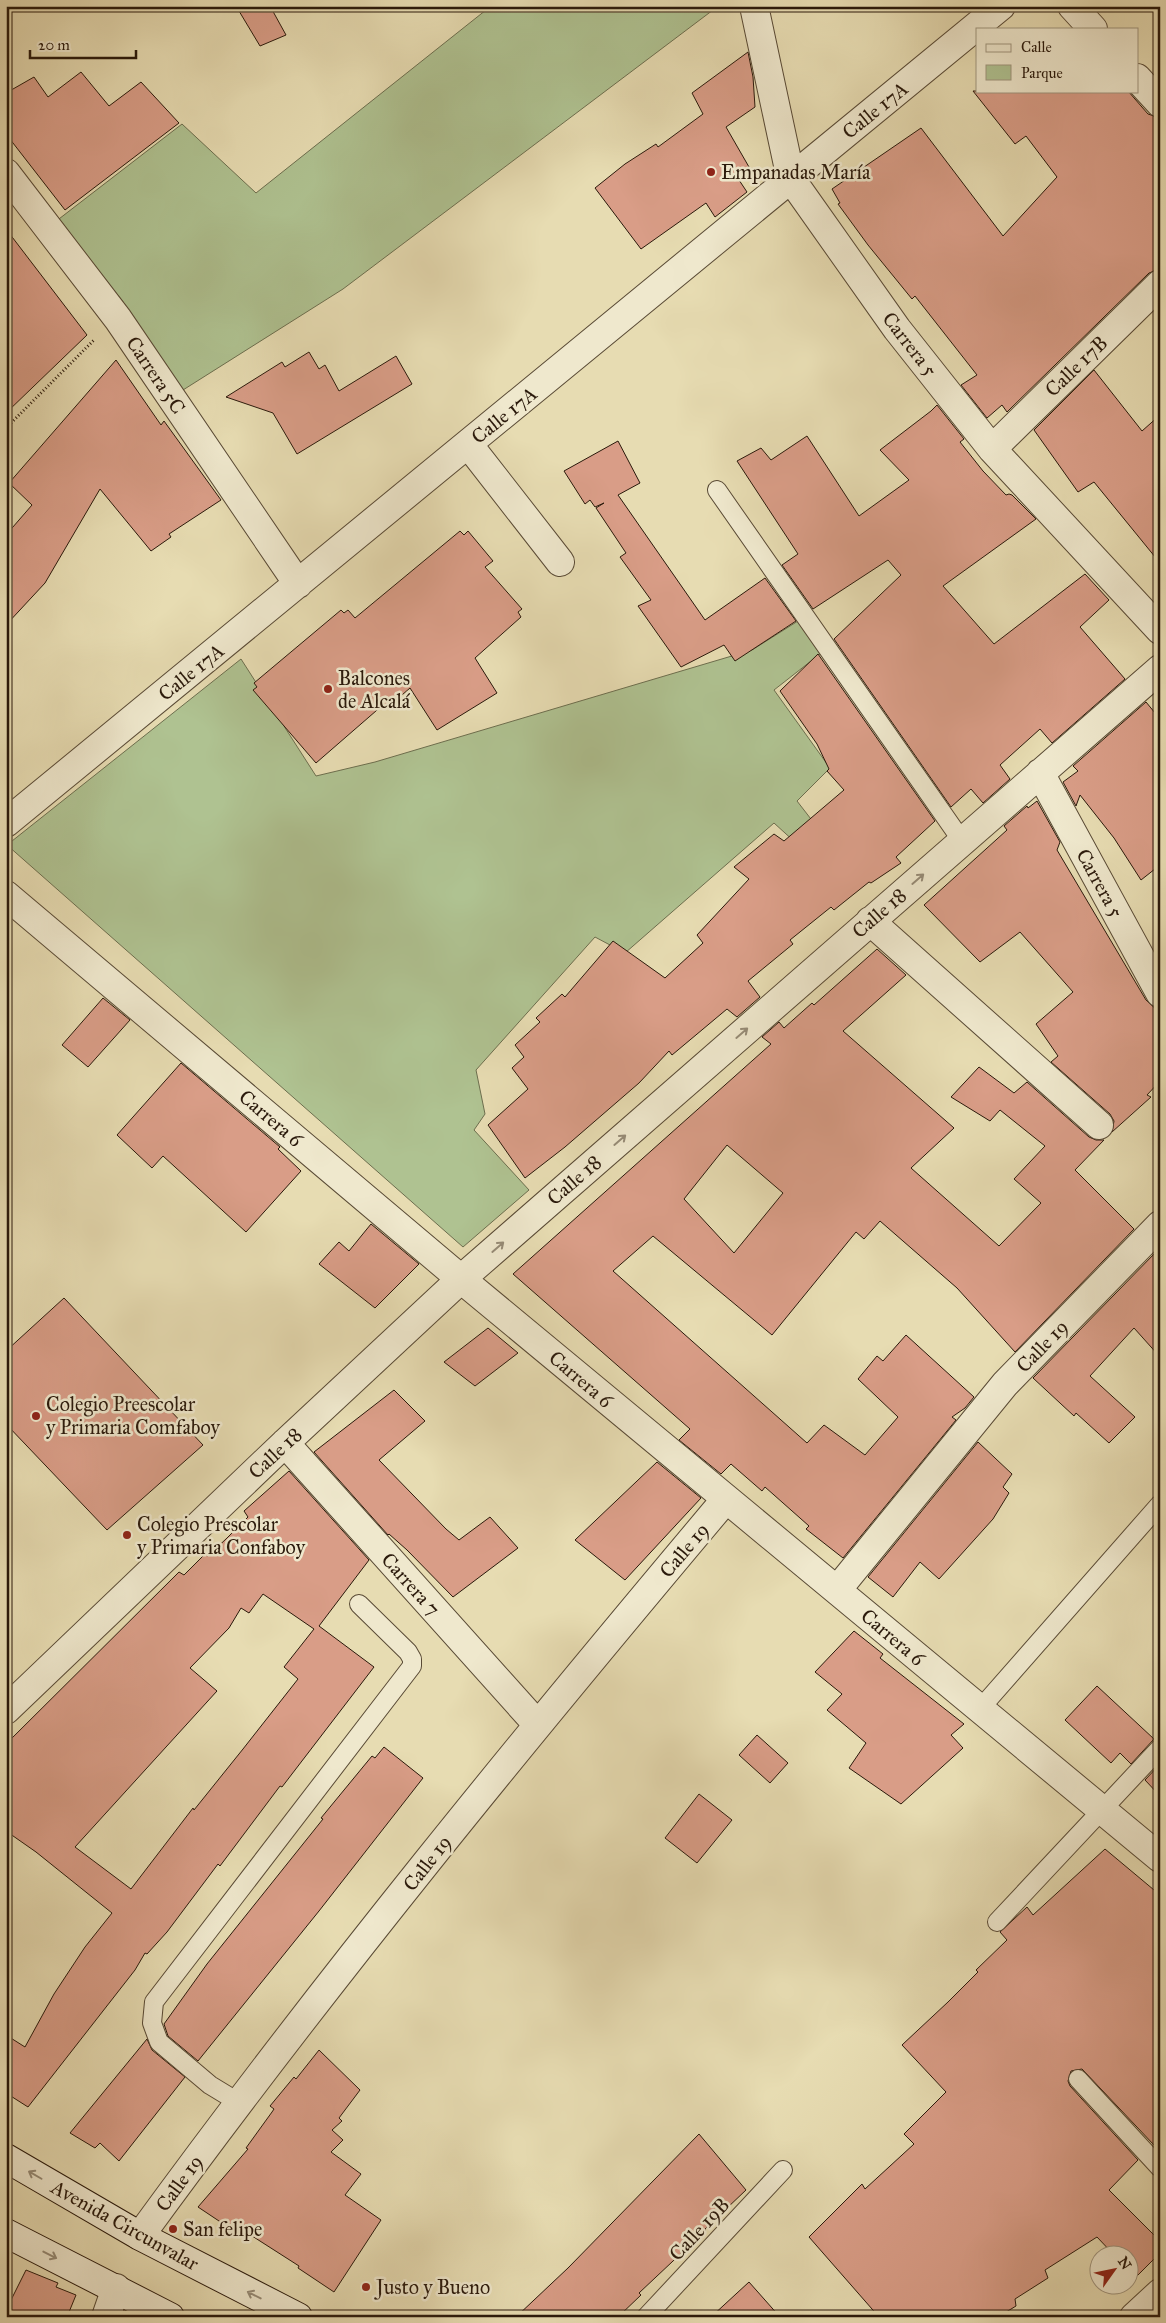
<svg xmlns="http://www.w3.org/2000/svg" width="1166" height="2323" viewBox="0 0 1166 2323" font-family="'IM FELL Great Primer',serif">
<rect width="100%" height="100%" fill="#e7dcb2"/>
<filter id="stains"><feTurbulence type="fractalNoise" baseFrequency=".004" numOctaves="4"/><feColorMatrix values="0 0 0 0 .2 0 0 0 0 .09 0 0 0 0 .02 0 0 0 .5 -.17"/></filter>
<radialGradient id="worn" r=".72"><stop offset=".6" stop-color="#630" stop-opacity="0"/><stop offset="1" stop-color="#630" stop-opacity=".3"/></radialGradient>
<path fill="#afc291" stroke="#6c6e4e" d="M491 6H714L713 10 343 289 183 390 121 299 55 222 182 124 256 193Z
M798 621 820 654 774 690 830 768 797 801 862 885 852 894 774 823 625 953 595 937 476 1070 485 1114 474 1130 529 1190 463 1247 7 845 241 659 316 776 375 762 752 650Z"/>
<path fill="#d99d87" stroke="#2a190b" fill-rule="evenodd" d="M236 6H270L286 35 260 46Z
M748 52 753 77 755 107 726 127 749 167 737 177 747 192 715 217 706 203 641 249 595 188 625 164 656 144 658 147 703 114 692 93Z
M81 72 109 106 141 82 179 123 65 210 6 134V93L34 77 48 97Z
M973 91H1128L1148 114 1160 118V269L1149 273 1007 412 1002 405 987 418 961 385 977 375 915 296 912 299 868 245 838 204 840 203 832 189 921 128 1003 236 1057 177 1026 136 1015 144Z
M6 229 87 335 6 413Z
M309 352 319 369 325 365 339 391 396 356 412 384 297 454 273 413 226 397 282 362 285 367Z
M116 360 161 425 164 421 221 500 169 534 171 537 151 551 100 489 45 583 6 625V535L32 505 9 483Z
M1094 370 1142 431 1160 415V563L1094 482 1078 492 1034 430Z
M937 405 964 439 960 442 983 471 1006 495 1009 494 1012 495 1036 519 943 586 994 644 1085 574 1109 600 1080 627 1125 679 1052 743 1040 729 1000 765 1010 779 983 803 971 789 951 807 834 639 901 575 888 560 813 609 782 565 798 554 737 461 761 448 771 460 807 436 859 516 909 480 880 450 931 411Z
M618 441 640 483 618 495 705 620 765 578 796 621 735 661 724 645 681 667 638 606 651 600 620 557 626 553 596 508 604 503 595 507 590 500 585 504 564 471Z
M460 531 464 535 468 531 493 561 485 567 522 609 518 612 521 617 475 658 497 693 437 730 410 688 387 708 384 704 316 763 253 690 257 687 254 683 341 610 344 613 348 610 355 618Z
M818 654 935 821 896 857 901 863 871 883 869 882 834 910 831 907 790 940 793 944 748 981 760 997 737 1017 727 1009 672 1055 669 1051 639 1083 565 1147 525 1178 488 1125 528 1089 512 1068 524 1057 515 1045 540 1022 536 1018 562 994 565 997 613 941 665 978 703 943 697 935 749 879 734 867 774 834 784 841 844 790 827 771 829 769 817 744 780 691Z
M1146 702 1160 719V865L1141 880 1114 838 1080 795 1076 806 1063 782 1078 771 1073 766Z
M1037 801 1060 842 1057 850 1146 1000 1160 1013V1081L1147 1095 1151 1097 1112 1132 1114 1121 1110 1114 1051 1062 1058 1056 1036 1024 1073 992 1020 932 980 962 924 905 1007 830 1004 826 1027 806 1028 808Z
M877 949 906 975 843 1031 954 1128 911 1168 999 1246 1041 1203 1014 1179 1045 1146 1000 1110 990 1121 951 1097 979 1067 1014 1093 1027 1082 1089 1137 1096 1140H1104L1075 1170 1134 1229 1015 1352 957 1288 880 1221 864 1239 856 1232 772 1335 653 1236 613 1271 807 1443 824 1425 865 1455 898 1417 858 1379 877 1356 883 1361 906 1335 974 1397 965 1408 952 1417 956 1420 843 1558 806 1529 809 1526 765 1487 762 1491 731 1464 721 1474 679 1440 690 1429 513 1274 771 1044 762 1037 779 1022 784 1028 812 1003 814 1005ZM727 1145 783 1193 734 1253 684 1199Z
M103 998 130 1020 88 1067 62 1045Z
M181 1063 280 1147 278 1149 301 1171 246 1232 163 1156 152 1168 117 1135Z
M371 1224 419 1264 375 1308 319 1264 339 1242 349 1251Z
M1156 1252 1160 1256V1357L1134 1328 1090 1376 1135 1417 1109 1443 1076 1413 1074 1416 1033 1378Z
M64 1298 203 1445 107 1530 6 1424V1351Z
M488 1328 518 1353 475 1386 444 1362Z
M394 1390 425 1421 379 1460 446 1529 459 1540 490 1517 518 1548 453 1597 407 1550 389 1534 388 1535 314 1452Z
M978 1442 1012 1474 1003 1487 1009 1493 993 1519 939 1579 920 1562 893 1597 868 1577Z
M657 1462 701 1498 625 1580 575 1540Z
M289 1471 369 1560 319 1626 374 1667 282 1787 280 1786 220 1866 218 1864 167 1932 147 1954 145 1953 135 1970 28 2107 6 2093V2035L25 2047 54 1994 85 1947 112 1913 36 1852 6 1831V1744L179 1572 184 1575 205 1554 208 1556 227 1538 248 1517 244 1511ZM263 1594 314 1629 284 1667 298 1679 243 1749 194 1810 193 1808 131 1889 75 1847 217 1691 190 1668 229 1628 241 1608 249 1613Z
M854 1631 883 1654 880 1658 964 1724 951 1735 963 1748 901 1804 849 1768 866 1743 827 1710 842 1694 815 1672Z
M1097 1686 1154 1739 1131 1764 1120 1753 1111 1763 1065 1720Z
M757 1735 788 1763 770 1783 739 1755Z
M384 1747 423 1778 319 1911 198 2061 168 2036 164 2024 207 1964 323 1819 321 1818 372 1756 375 1758Z
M1160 1764V1796L1145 1780Z
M699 1794 732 1820 697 1863 665 1838Z
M1105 1849 1160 1895V2139L1154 2145 1082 2069 1071 2071 1068 2081 1070 2086 1138 2160 1109 2190 1160 2241V2253L1136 2277 1128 2269V2256H1115L1097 2237 1045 2270 1048 2278 1015 2299 1016 2306 998 2317H879L809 2237 862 2184 865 2189 914 2144 904 2134 946 2092 902 2045 948 2002 978 1972 976 1970 1007 1940 1000 1932 1027 1907 1033 1915Z
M147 2039 152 2050 185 2077 119 2161 100 2143 95 2148 70 2133Z
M319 2050 360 2090 339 2118 342 2121 332 2130 343 2140 331 2152 361 2174 345 2195 381 2220 334 2292 298 2268 299 2266 249 2234 247 2237 219 2221 198 2207 248 2149 246 2148 272 2112 274 2109 270 2106 294 2077 296 2079Z
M699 2134 746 2190 705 2229 706 2230 639 2293 641 2295 618 2317H516L568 2268Z
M26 2270 58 2283 56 2287 76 2295 67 2317H6V2310Z
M749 2282 780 2317H711Z"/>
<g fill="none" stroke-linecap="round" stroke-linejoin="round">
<g stroke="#594a35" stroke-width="20">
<path id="lane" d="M717 490 962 841
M979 1710 1160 1504
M997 1922 1160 1748
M1078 2079 1160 2168
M238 2102 210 2085 159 2042 152 2023 154 2002 412 1666V1659L408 1652 359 1604
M646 2317 783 2170"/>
</g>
<g stroke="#594a35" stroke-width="30">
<path id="street" d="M754 6 791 179 897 329 992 449 1160 630
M1072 6 1093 29
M1137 78 1160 103
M6 173 118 319 298 584
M468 444 560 562
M992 449 1160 284
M1040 773 1160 993
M6 823 1001 6
M6 895 461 1279 1160 1858
M870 921 1099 1125
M285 1443 537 1724
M837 1590 1005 1384 1160 1225
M6 1710 285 1443 461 1279 1160 669
M140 2236C325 1982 524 1739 726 1499
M106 2317 116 2288
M1134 2317 1160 2293"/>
</g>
<g stroke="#2a190b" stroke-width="30">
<path id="secondary" d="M6 2158 140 2236 298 2317
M6 2233 170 2317"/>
</g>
<path stroke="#2a190b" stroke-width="3" stroke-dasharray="1 2.5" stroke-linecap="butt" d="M6 428 94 340"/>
<use href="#lane" stroke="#efe8cd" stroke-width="18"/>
<use href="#street" stroke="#efe8cd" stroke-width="28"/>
<use href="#secondary" stroke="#efe8cd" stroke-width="28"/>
</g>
<defs><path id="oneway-shaft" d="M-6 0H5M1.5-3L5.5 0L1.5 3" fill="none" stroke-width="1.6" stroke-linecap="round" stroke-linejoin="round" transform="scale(1.25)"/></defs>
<g stroke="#968b76">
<use href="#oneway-shaft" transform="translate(918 879) rotate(-41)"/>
<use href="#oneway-shaft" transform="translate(742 1033) rotate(-41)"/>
<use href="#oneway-shaft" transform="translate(620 1140) rotate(-41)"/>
<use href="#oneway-shaft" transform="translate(498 1247) rotate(-41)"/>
<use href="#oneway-shaft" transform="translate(35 2175) rotate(-150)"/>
<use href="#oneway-shaft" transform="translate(50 2255) rotate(27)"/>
<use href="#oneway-shaft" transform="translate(254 2295) rotate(-153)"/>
</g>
<g fill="#8f2418" stroke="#efe8cd" stroke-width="2">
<circle cx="711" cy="172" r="5"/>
<circle cx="328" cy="689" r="5"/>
<circle cx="36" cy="1416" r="5"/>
<circle cx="127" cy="1535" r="5"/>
<circle cx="173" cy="2229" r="5"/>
<circle cx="366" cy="2287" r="5"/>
</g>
<g text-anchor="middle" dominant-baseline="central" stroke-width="5" stroke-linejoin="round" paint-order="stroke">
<g font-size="20" fill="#2a190b" stroke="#efe8cd">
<text transform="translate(875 110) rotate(-39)">Calle 17A</text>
<text transform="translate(910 344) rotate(52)">Carrera 5</text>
<text transform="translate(1076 366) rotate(-44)">Calle 17B</text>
<text transform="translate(156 375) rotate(56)">Carrera 5C</text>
<text transform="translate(504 415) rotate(-39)">Calle 17A</text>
<text transform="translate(191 672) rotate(-39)">Calle 17A</text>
<text transform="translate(1100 883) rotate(61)">Carrera 5</text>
<text transform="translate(879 913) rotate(-41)">Calle 18</text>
<text transform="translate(271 1118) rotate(40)">Carrera 6</text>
<text transform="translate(574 1180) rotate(-41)">Calle 18</text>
<text transform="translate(1042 1346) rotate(-46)">Calle 19</text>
<text transform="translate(581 1379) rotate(40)">Carrera 6</text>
<text transform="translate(275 1453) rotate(-43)">Calle 18</text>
<text transform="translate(684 1550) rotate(-50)">Calle 19</text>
<text transform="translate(411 1584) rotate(48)">Carrera 7</text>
<text transform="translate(893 1637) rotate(40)">Carrera 6</text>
<text transform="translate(427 1863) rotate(-52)">Calle 19</text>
<text transform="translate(179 2183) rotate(-54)">Calle 19</text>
<text transform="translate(125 2225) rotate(29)">Avenida Circunvalar</text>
<text transform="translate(699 2229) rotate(-47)">Calle 19B</text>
</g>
<g font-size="20" fill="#2a190b" stroke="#efe8cd" text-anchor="start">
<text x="721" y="172">Empanadas María</text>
<text x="338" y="678">Balcones<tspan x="338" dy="23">de Alcalá</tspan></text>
<text x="46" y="1404">Colegio Preescolar<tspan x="46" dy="23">y Primaria Comfaboy</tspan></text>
<text x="137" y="1524">Colegio Prescolar<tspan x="137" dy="23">y Primaria Confaboy</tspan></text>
<text x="183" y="2229">San felipe</text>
<text x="376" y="2287">Justo y Bueno</text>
</g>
</g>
<rect width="1166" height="2323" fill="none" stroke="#e7dcb2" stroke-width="25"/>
<rect x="8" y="8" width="1151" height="2308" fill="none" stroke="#2a190b" stroke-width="2.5"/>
<rect x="12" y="12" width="1141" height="2298" fill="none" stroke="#2a190b"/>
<rect x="976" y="28" width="162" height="65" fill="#efe8cd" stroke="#a0957f"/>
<rect x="986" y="44" width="25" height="8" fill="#efe8cd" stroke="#a0957f"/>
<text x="1021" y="52" font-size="15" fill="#2a190b">Calle</text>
<rect x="986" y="65" width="25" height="15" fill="#afc291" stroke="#a0957f"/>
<text x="1021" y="78" font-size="15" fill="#2a190b">Parque</text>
<g transform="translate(1114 2270) rotate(57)"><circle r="24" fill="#efe8cd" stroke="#a0957f"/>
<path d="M0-4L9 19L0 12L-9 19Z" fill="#8f2418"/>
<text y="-8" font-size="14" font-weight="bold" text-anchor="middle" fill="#2a190b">N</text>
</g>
<path d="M30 50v8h106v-8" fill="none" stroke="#2a190b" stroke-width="2.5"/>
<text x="38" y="50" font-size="15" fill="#2a190b" stroke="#efe8cd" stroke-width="4" paint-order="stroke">20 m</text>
<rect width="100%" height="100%" filter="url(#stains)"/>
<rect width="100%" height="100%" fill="url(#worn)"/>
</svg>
